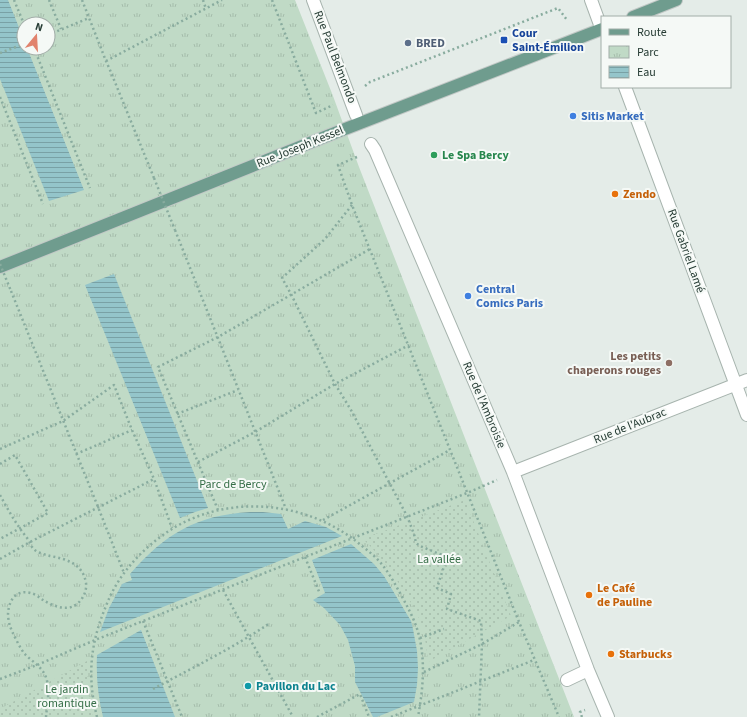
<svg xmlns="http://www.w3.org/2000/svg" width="747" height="717" viewBox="0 0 747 717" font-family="'Source Sans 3',sans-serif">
<defs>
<pattern id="park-tufts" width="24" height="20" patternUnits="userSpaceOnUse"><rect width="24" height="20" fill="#c0dac6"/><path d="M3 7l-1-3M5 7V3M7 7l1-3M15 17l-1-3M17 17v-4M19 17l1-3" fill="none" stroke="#a5bcab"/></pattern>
<pattern id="garden-dots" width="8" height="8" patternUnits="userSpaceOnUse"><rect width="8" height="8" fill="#c0dac6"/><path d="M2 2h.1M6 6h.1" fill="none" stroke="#a5bcab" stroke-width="1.8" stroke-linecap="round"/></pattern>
<pattern id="water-rules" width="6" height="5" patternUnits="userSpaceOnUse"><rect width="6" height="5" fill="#94c5ca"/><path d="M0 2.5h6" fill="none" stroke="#79a1a5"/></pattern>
</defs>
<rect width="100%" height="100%" fill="#e4ece8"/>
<path fill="url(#park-tufts)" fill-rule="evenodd" d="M0 0H295L333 96 359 167 574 717H0ZM24 24H48V48H24Z"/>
<path fill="url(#garden-dots)" d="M465 500 511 616 428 662C427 650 425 637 422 625 418 616 413 606 408 598 395 576 381 556 363 539Z
M87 661V687L93 717H0V709Z"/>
<path fill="url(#water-rules)" d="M0 0H8L24 40V48H27L84 190 49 201 0 79Z
M114 274 208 508 195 512 180 518 85 285Z
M250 512H263L281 514 288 529 305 521 326 527 342 536 100 632 109 608 122 584 132 580 130 574C165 534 196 515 250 512Z
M351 544 374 564 384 576 411 621 413 629 417 651 418 668 417 685 414 702 377 717H373L355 682V666L348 640 340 625 324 608 313 600 325 593 312 560Z
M141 630 175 717H103C98 696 96 677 97 655Z"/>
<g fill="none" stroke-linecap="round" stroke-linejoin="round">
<g stroke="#a7b4ae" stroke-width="14">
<path id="minor" d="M313 0 356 115
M591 0 602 30
M625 87 747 415
M371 144 375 150 513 472 588 670 608 717
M513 472 747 380
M567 680 588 670"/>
</g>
<g stroke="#c2c8c6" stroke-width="14">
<path id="major" d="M633 17 676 0
M0 267 327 136 602 29"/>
</g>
<path stroke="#89ac9f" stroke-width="2.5" stroke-dasharray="2 3" stroke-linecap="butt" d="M14 0 24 24
M49 0 61 29
M82 0 106 61 110 70 154 178
M203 0 206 9
M272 0 316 113 333 105
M48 35 89 18
M34 48 90 188
M0 53 24 44
M106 61 222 0
M365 86 370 82 558 8 567 20
M0 97 43 204
M357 157 338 165 352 205 519 622 559 717
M352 205 325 239 282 278 291 294 335 384 351 410 390 484 407 516 414 534 416 543 420 546 447 557 437 588 451 594 447 609 481 621 482 644 479 717
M175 230 286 509
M11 291 98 507 124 573
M177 414 238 390
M0 449 63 421 114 385 132 430 154 479 172 528
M76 454 132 430
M198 462 255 432 335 384 409 345
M0 464 15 455 48 513 0 539
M0 495C6 506 12 517 19 527 22 532 26 536 29 541 30 543 31 545 32 547 36 553 44 554 50 556 67 559 83 564 86 583 87 591 83 599 77 604 67 612 53 606 43 600 41 599 39 597 36 595 19 587 9 597 8 614 8 618 9 623 10 626 12 632 20 648 24 653 30 660 41 666 45 675 51 688 47 704 46 717
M218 510 158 367 218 337 370 249
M323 520 450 450
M305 557 320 594
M0 559 30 542 154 479
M223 590 293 717
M143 621 182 717
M420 638 444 629
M424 672 482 644 519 622
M0 679 37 665 95 640 467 493 497 480
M153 689C192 668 233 648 270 623
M97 717C87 677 90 644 106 606 117 577 138 553 163 535 222 492 307 499 362 546 370 552 378 559 384 567 390 575 395 584 400 593 407 606 414 618 418 632 426 660 423 689 418 717
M317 717 360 694 369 717
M391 717 534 660
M582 717 580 712 585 710"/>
<use href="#minor" stroke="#fff" stroke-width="12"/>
<use href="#major" stroke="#6f9c8e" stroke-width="12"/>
<path stroke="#89ac9f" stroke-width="2.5" stroke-dasharray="2 3" stroke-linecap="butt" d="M154 178 175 230
M0 264 11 291"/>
</g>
<rect fill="#1a4fb4" stroke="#f5f9f6" stroke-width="1.5" x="500" y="36" width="8" height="8" rx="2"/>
<circle fill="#5c6f8a" stroke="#f5f9f6" stroke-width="1.5" cx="408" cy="43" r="4"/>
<g fill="#3f7fe0" stroke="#f5f9f6" stroke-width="1.5">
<circle cx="573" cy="116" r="4"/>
<circle cx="468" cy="296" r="4"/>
</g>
<circle fill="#2e9e5b" stroke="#f5f9f6" stroke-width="1.5" cx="434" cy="155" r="4"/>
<g fill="#e8710a" stroke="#f5f9f6" stroke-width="1.5">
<circle cx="615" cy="194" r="4"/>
<circle cx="589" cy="595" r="4"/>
<circle cx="611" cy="654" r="4"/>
</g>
<circle fill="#8d6e63" stroke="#f5f9f6" stroke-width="1.5" cx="669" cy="363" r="4"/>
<circle fill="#0f9aa8" stroke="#f5f9f6" stroke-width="1.5" cx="248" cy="686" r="4"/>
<g text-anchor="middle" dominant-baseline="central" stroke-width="4" stroke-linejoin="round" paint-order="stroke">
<g font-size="12" font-weight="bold" fill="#164399" stroke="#f5f9f6" text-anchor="start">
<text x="512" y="33">Cour<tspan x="512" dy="14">Saint-Émilion</tspan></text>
</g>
<g font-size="12" font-weight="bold" fill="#4e5e75" stroke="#f5f9f6" text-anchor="start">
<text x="416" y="43">BRED</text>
</g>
<g font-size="12" fill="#263c34" stroke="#f5f9f6">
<text transform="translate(335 57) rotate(69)">Rue Paul Belmondo</text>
<text transform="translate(300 147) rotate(-22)">Rue Joseph Kessel</text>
<text transform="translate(686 251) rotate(70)">Rue Gabriel Lamé</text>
<text transform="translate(484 405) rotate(67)">Rue de l'Ambroisie</text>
<text transform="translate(630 426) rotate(-22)">Rue de l'Aubrac</text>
</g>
<g font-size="12" font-weight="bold" fill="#366cbe" stroke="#f5f9f6" text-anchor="start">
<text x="581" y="116">Sitis Market</text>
<text x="476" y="289">Central<tspan x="476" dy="14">Comics Paris</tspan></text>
</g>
<g font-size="12" font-weight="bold" fill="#27864d" stroke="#f5f9f6" text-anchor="start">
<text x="442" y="155">Le Spa Bercy</text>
</g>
<g font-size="12" font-weight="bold" fill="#c56008" stroke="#f5f9f6" text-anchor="start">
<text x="623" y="194">Zendo</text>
<text x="597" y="588">Le Café<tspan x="597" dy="14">de Pauline</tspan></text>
<text x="619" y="654">Starbucks</text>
</g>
<g font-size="12" font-weight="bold" fill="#785e54" stroke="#f5f9f6" text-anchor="end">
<text x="661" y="356">Les petits<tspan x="661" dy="14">chaperons rouges</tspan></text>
</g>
<g font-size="12" fill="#356e47" stroke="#f5f9f6">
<text x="233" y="484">Parc de Bercy</text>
<text x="439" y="559">La vallée</text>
<text x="67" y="689">Le jardin<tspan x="67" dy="14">romantique</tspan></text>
</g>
<g font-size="12" font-weight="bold" fill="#0d838f" stroke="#f5f9f6" text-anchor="start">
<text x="256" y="686">Pavillon du Lac</text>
</g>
</g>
<rect x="601" y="16" width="130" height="72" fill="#f5f9f6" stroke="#a2ada8"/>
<rect x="609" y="29" width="20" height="6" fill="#6f9c8e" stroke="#a2ada8"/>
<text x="637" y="36" font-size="12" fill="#263c34">Route</text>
<rect x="609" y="46" width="20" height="12" fill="url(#park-tufts)" stroke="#a2ada8"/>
<text x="637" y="56" font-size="12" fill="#263c34">Parc</text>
<rect x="609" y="66" width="20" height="12" fill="url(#water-rules)" stroke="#a2ada8"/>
<text x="637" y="76" font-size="12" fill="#263c34">Eau</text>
<g transform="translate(36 36) rotate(18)"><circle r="19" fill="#f5f9f6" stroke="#a2ada8"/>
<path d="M0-3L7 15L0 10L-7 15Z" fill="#e1836d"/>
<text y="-6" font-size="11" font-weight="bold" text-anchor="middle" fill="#263c34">N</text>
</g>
</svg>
